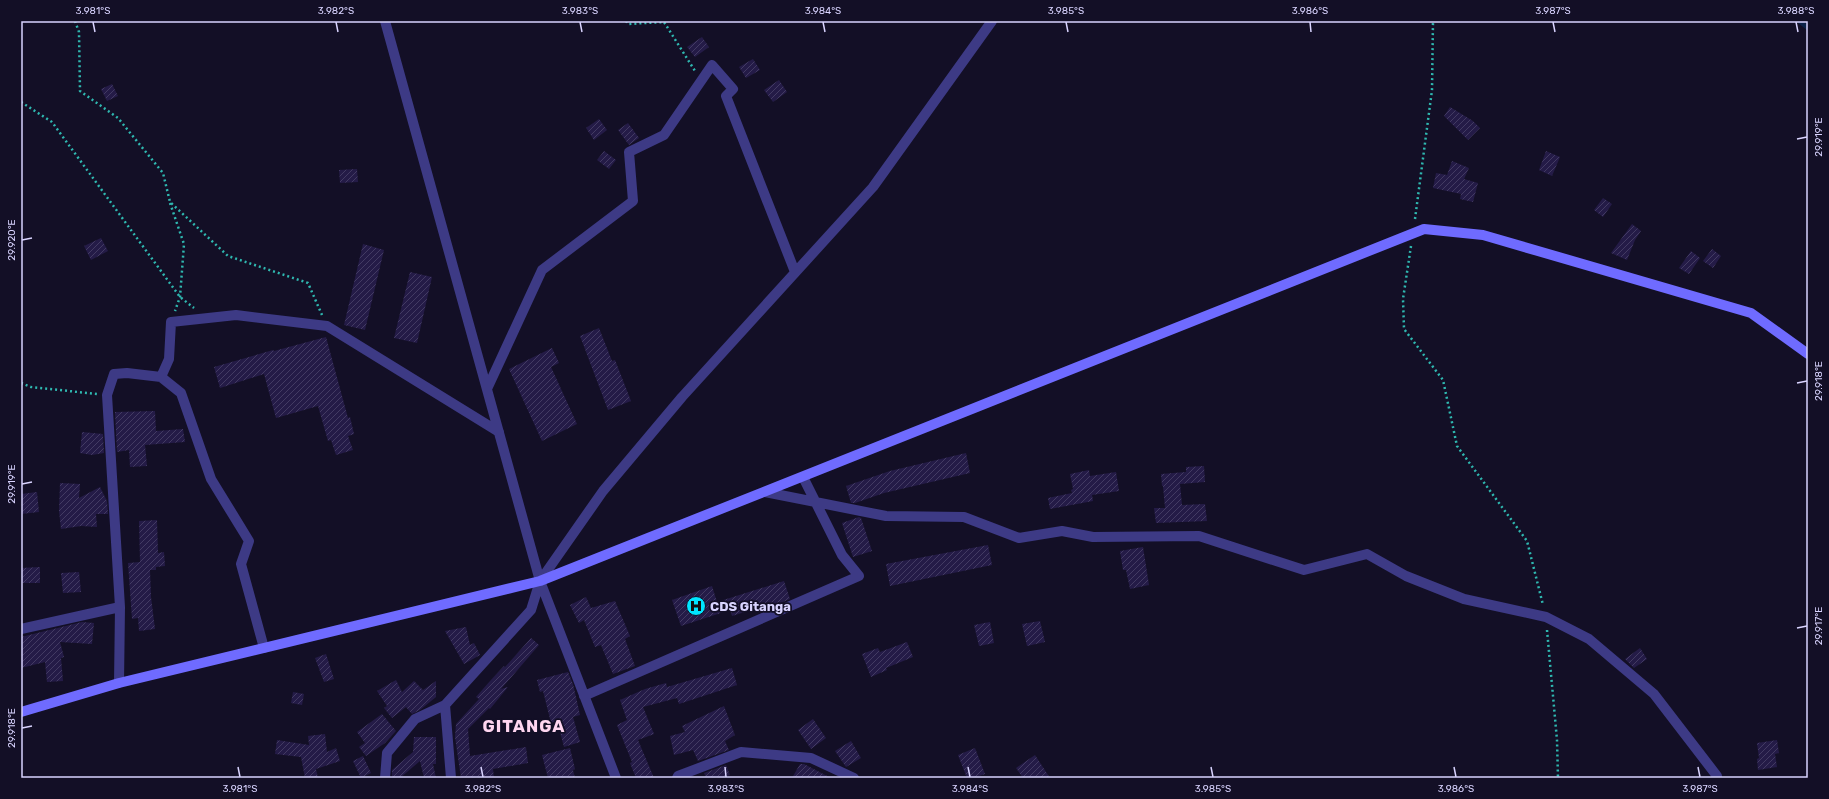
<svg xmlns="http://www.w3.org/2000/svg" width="1829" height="799" viewBox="0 0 1829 799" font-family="Rubik,sans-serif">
<defs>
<pattern id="building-hatch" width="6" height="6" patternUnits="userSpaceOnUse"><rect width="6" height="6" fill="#241b47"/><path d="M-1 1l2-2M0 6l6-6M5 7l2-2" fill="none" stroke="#433b63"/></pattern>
</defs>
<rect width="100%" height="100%" fill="#130f26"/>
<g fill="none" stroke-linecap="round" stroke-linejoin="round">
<path stroke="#0c2248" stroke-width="4.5" d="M1799 21 1808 28"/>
</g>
<path fill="url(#building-hatch)" d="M702 37 709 47 695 57 687 47Z
M753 59 760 70 746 78 739 67Z
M779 80 787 92 773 102 764 90Z
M112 84 118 96 107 101 101 89Z
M1450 107 1473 121 1480 128 1468 140 1444 116Z
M599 119 607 130 594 140 586 128Z
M628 123 639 138 629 145 618 130Z
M604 151 616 160 609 169 597 160Z
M1546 151 1560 157 1552 176 1539 170Z
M1452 161 1469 168 1464 179 1478 183 1473 202 1460 199 1461 194 1433 188 1436 173 1447 175Z
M357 169 358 182 340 183 339 170Z
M1603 198 1612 204 1603 217 1594 210Z
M1632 224 1641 231 1635 240 1627 260 1611 253Z
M101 238 108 251 91 260 84 246Z
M363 244 384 250 365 330 344 325Z
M1712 249 1721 256 1713 268 1703 261Z
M1691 251 1700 258 1689 274 1679 268Z
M410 272 432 277 417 343 394 338Z
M599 328 612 361 615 360 631 401 608 410 580 336Z
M326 337 348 418 350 417 354 434 348 436 353 450 336 455 331 440 328 441 318 406 276 418 264 374 220 388 214 367 273 350 274 351Z
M552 348 559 363 551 367 577 424 542 441 509 369Z
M155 411 156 431 183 429 185 442 145 445 147 466 130 467 129 450 117 452 115 412Z
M82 432 103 434 104 453 92 455 80 453Z
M966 453 970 473 884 493 855 503H851L846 486 890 471Z
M1204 466 1205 482 1180 484 1182 505 1205 504 1207 521 1156 523 1154 508H1165L1163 486H1162L1161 474 1186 472V467Z
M1089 470 1090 476 1116 472 1119 491 1092 495 1093 501 1050 509 1048 498 1072 493 1071 490 1073 489 1070 474Z
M60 483 80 484 79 498 100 487 107 501 108 514H96L97 527 81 526 61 529 59 511Z
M37 492 39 512 21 514V494Z
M859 517 861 518 872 551 853 557 842 523Z
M157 520 158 553 164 552 165 566 156 567V570H150L151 597 155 629 139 631 138 618 132 619 128 563 140 562 139 521Z
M988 545 992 565 890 586 886 564Z
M1143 547 1149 585 1130 589 1126 570H1123L1120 551Z
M40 567V583H21V568Z
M79 572 81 592 63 593 61 573Z
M784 581 790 599 778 604 764 608V606L732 616 730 610 681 626 672 600 712 586 717 602Z
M586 597 591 608 615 601 630 636 625 639 635 666 613 674 601 645 595 647 584 620 579 623 570 605Z
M1040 621 1045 642 1027 646 1022 624Z
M82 622 94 623 92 644 60 642 64 657 61 658 63 681 47 682 45 662 21 668V637Z
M990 622 994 643 979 646 974 625Z
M466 627 470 645 474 643 480 655 464 664 445 631Z
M531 638 539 645 501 689 508 687 490 709 489 708 468 729 470 756 526 747 528 763 493 769 494 778H461L455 737 456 724 479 699 476 697 490 681 504 666 505 667Z
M907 642 913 657 886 668 887 670 871 677 862 654 878 648 880 652Z
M1640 648 1647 659 1634 668 1625 659Z
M326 654 334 679 324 682 315 658Z
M732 668 737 685 679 704 677 698 643 707 654 734 638 740 654 778H636L630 763 632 762 617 725 627 720 620 700 645 689 666 683 667 687Z
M568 672 573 684 580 715 573 717 580 742 564 747 557 721 551 723 543 691 540 692 537 680Z
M396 680 402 692 414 681 423 690 436 681V697L420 710 412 714 406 707 392 718 384 708 387 706 377 691Z
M293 692 304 694 302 705 291 703Z
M724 706 735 735 725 741 729 750 698 761 693 750 674 755 670 736 685 732 682 726Z
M382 714 396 731 385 743 366 756 359 747 365 743 357 732Z
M813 719 826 738 811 749 798 730Z
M325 734 327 752 336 748 340 761 316 769 318 778H305L301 757 275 754 277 740 309 745 308 736Z
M414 737H436V764H433L436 778H424L420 761 400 778H392V770L413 752Z
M1777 740 1779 753 1775 754 1777 767 1758 770 1757 759 1759 758 1757 743Z
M851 741 861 758 846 767 835 751Z
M570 748 575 769 573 770 575 778H548L542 755Z
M975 748 985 774 973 778H967L958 755Z
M1035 755 1050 778H1023L1016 768Z
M363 756 371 773 361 778 353 761Z
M800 764H804L831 778H792Z
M726 765 730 775 723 778H706L704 773Z"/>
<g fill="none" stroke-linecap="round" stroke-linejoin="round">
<path stroke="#2fb8b0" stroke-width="2.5" stroke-dasharray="2 3" stroke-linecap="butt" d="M75 21 79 32 80 91 118 118 163 173 170 202 228 256 308 283 322 315
M626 21 628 24 664 22 695 71
M21 102 52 122 180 297 194 308
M170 203 184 244 180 297 175 311
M1415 219 1432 90 1433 21
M1411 246 1403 299 1404 329 1443 380 1457 446 1527 541 1543 605
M21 383 31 387 97 394
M1547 630 1557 740 1558 778"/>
<path stroke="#3d3a85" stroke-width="10" d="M385 21 540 581 616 778
M161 377 169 359 171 322 236 315 327 326 499 432
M487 389 542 270 633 201 629 152 664 135 712 65 733 89 726 96 795 272
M765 492 886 516 964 517 1019 538 1062 531 1093 537 1199 536 1304 570 1367 554 1406 576 1464 599 1546 617 1589 639 1654 694 1717 776V778
M21 629 120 607
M119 683 120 607 107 395 114 374 127 373 161 377 181 393 211 479 249 541 241 564 264 648
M584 696 859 576 842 555 803 477
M445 705 451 778
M385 778 387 753 415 719 445 705 531 610 540 581 603 491 682 397 873 187 992 21
M677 778 678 776 741 752 811 758 854 778"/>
<path stroke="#6f6bff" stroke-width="10" d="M21 712 119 683 540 581 1424 229 1483 235 1751 313 1808 354"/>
</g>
<path fill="none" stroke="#d9d4ff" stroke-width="1.5" d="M93 22 95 32M336 22 338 32M580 22 582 32M823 22 825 32M1066 22 1068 32M1310 22 1311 32M1553 22 1555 32M1796 22 1798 32M1797 139 1807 137M22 240 32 238M1797 383 1807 381M22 484 32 482M1797 628 1807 626M22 728 32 726M238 767 240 777M481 767 483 777M725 767 726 777M968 767 970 777M1211 767 1213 777M1454 767 1456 777M1698 767 1700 777"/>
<defs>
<g id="hospital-disc" transform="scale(1)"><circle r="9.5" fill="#00e5ff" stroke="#130f26"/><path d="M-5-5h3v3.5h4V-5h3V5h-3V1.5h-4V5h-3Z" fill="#111"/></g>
</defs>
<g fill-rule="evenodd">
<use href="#hospital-disc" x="696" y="606"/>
</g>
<g text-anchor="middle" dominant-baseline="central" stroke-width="3.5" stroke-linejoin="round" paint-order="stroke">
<g font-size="13" font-weight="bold" fill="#d9d4ff" stroke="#130f26" text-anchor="start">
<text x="710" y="606">CDS Gitanga</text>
</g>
<g font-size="17" font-weight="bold" letter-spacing="1" fill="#ffd6f0" stroke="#130f26">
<text x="524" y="726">GITANGA</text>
</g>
</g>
<rect width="1829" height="799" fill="none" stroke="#130f26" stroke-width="44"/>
<rect x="22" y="22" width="1785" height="755" fill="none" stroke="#d9d4ff" stroke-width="1.5"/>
<g font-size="10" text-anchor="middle" fill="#d9d4ff">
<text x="93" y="14">3.981°S</text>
<text x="336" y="14">3.982°S</text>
<text x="580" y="14">3.983°S</text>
<text x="823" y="14">3.984°S</text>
<text x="1066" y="14">3.985°S</text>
<text x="1310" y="14">3.986°S</text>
<text x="1553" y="14">3.987°S</text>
<text x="1796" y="14">3.988°S</text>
<text transform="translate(1818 137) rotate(-90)" y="4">29.919°E</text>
<text transform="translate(11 240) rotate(-90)" y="4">29.920°E</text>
<text transform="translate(1818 381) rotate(-90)" y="4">29.918°E</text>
<text transform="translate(11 484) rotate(-90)" y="4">29.919°E</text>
<text transform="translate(1818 626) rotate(-90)" y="4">29.917°E</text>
<text transform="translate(11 728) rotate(-90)" y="4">29.918°E</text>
<text x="240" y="792">3.981°S</text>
<text x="483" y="792">3.982°S</text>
<text x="726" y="792">3.983°S</text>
<text x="970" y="792">3.984°S</text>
<text x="1213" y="792">3.985°S</text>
<text x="1456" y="792">3.986°S</text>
<text x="1700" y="792">3.987°S</text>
</g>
</svg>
